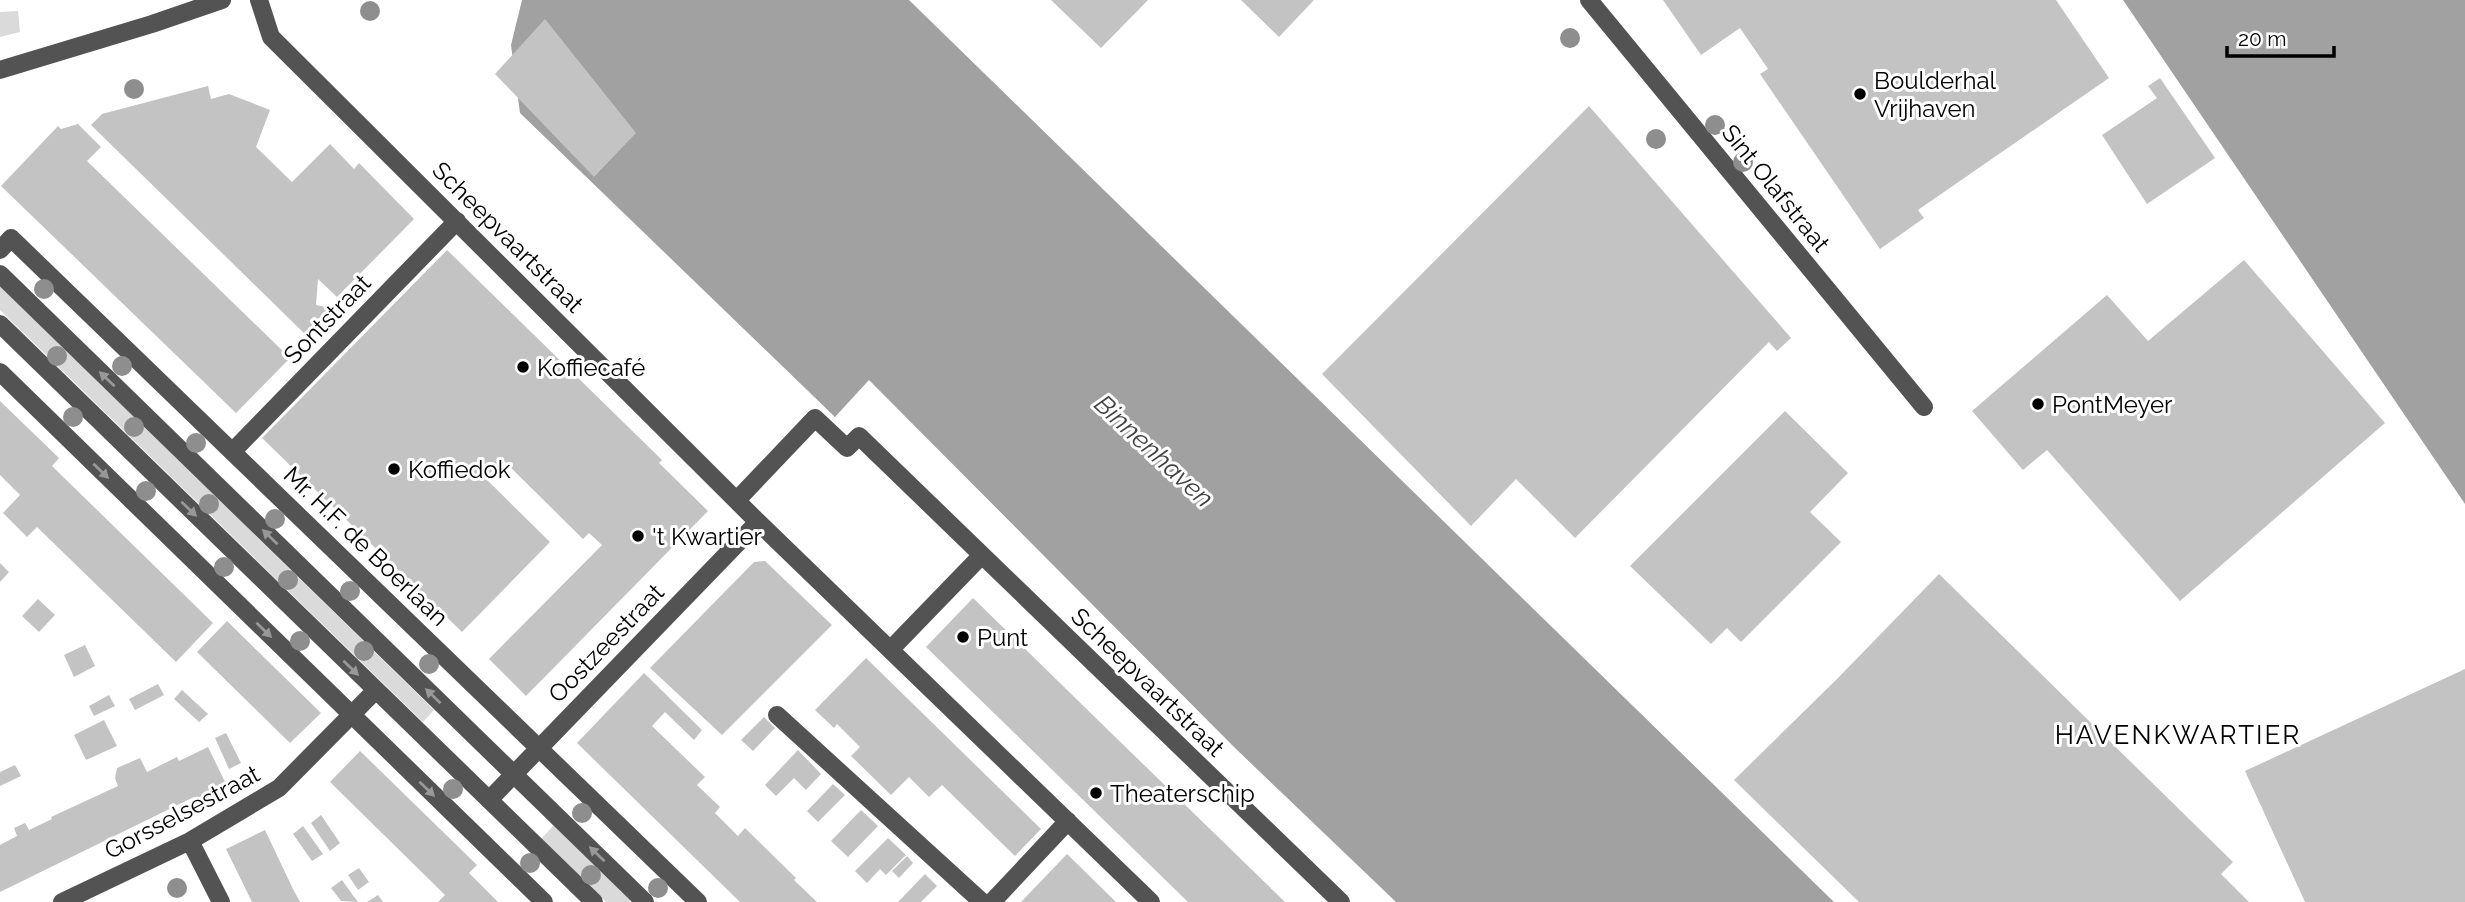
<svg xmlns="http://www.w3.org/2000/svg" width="2465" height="902" viewBox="0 0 2465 902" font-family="Raleway,sans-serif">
<rect width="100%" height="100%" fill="#fff"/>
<path fill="#dadada" d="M18 11 20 32 0 37V12Z
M0 286 434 710 423 722 0 310Z
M554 825 634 902H606L541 839Z"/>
<path fill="#a1a1a1" d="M522 0H909L1834 902H1396L1235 748 869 380 835 417 520 113 511 45Z
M2123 0H2465V504Z"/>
<path fill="#c3c3c3" d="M1051 0H1148L1101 48Z
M1241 0H1314L1279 37Z
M1663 0H2056L2109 78 1918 210 1924 218 1880 249 1760 74 1768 69 1740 28 1701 55Z
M545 19 636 133 594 177 495 74Z
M2160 78 2215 158 2147 204 2102 135 2157 98 2148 86Z
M208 86 211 99 229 94 270 110 256 147 292 182 330 144 354 169 359 163 414 219 337 297 318 279 316 305 326 307 330 314 309 338 91 125 102 114Z
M1589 106 1791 338 1777 351 1769 342 1575 538 1516 479 1471 526 1322 374Z
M78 124 101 147 87 161 290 358 236 413 1 186 58 126 61 129Z
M447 250 662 460 659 463 708 511 526 696 489 659 602 545 589 533 583 539 503 460 485 478 550 542 462 632 262 438Z
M2244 260 2385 423 2180 601 2047 450 2023 470 1972 411 2107 295 2148 341Z
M0 401 59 458 52 466 213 623 176 662 37 527 27 537 3 513 20 495 0 475Z
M1785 411 1848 473 1810 512 1841 542 1741 642 1727 628 1711 644 1630 566Z
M765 561 832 625 722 735 650 668 754 562Z
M0 563 9 572 0 582Z
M1939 574 2233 862 2221 874 2249 902H1859L1734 780 1837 679Z
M973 598 1106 728 1285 902H1188L926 647Z
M38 599 55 615 39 632 22 616Z
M227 621 321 713 290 743 197 652Z
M85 645 95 666 74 677 64 655Z
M866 658 1041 829 1015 856 942 785 929 797 909 777 891 795 851 756 860 747 837 724 834 728 815 710Z
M2465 669V902H2305L2245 771Z
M644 673 702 730 694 740 665 712 652 726 705 777 697 785 720 807 715 813 738 836 745 828 796 878 794 880 817 902H740L577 743Z
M158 684 164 695 135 710 129 699Z
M182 690 208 714 199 722 174 699Z
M109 695 115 706 94 716 89 706Z
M764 717 775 728 753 751 741 740Z
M104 720 117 746 86 760 74 735Z
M226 733 241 763 229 769 215 738Z
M208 747 227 786 196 801 194 797 0 892V845L17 836 14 828 25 823 29 830 52 819 51 817 118 786 115 778 117 768 140 758 147 772 177 757 179 761Z
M798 750 821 774 806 790 794 778 776 796 765 785Z
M360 751 477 865 469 873 498 902H438L445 895 330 782Z
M15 765 21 776 0 786V772Z
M833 784 845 795 818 822 807 811Z
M861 810 878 826 848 857 831 841Z
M321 815 340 843 330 851 311 823Z
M303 826 323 854 312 861 293 834Z
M265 830 293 889 300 902H252L226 849Z
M888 838 906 855 886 875 880 869 867 883 855 871Z
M1067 854 1116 902H1021Z
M907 856 913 863 899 878 892 871Z
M359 868 369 882 358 890 348 875Z
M925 874 937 886 921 902H898Z
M342 880 352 894 358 902 341 901 331 888Z
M378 895 383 902H367Z"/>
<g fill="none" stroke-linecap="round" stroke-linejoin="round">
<path stroke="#535353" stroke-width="18" d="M259 0 271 37 758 522 1151 902
M1589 0 1924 407
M0 70 152 24 222 0
M0 250 11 238 698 902
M0 274 645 902
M0 324 594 902
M0 372 544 902
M233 451 457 221
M737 500 815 418 847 448 859 436 982 555
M891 649 982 555 1341 902
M777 715 982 902
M489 800 758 522
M190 841 221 902
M62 902 190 841 279 788 375 691
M992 902 1068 821"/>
</g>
<g fill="#8e8e8e">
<circle cx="370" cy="11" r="10"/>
<circle cx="1570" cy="38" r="10"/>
<circle cx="134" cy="89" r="10"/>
<circle cx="1715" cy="125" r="10"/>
<circle cx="1656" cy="139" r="10"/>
<circle cx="1743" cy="162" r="10"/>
<circle cx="44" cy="289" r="10"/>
<circle cx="57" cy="356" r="10"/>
<circle cx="122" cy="366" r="10"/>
<circle cx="73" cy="417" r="10"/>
<circle cx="134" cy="427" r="10"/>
<circle cx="196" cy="443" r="10"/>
<circle cx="146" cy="491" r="10"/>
<circle cx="209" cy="504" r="10"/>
<circle cx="275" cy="519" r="10"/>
<circle cx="224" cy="567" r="10"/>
<circle cx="288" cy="580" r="10"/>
<circle cx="350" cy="591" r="10"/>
<circle cx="300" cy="641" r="10"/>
<circle cx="364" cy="651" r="10"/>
<circle cx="429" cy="664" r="10"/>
<circle cx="453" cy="789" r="10"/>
<circle cx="582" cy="813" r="10"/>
<circle cx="530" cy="863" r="10"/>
<circle cx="591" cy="875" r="10"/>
<circle cx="177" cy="888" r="10"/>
<circle cx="658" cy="888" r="10"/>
</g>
<defs><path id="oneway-solid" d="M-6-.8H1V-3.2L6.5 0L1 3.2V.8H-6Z" transform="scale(1.75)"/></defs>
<g fill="#989898">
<use href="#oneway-solid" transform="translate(107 379) rotate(-136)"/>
<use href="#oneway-solid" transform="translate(101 471) rotate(44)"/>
<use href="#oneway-solid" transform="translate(189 509) rotate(44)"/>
<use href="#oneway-solid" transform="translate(270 537) rotate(-136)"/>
<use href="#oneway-solid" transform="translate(264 630) rotate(44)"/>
<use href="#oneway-solid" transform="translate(351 668) rotate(44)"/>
<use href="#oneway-solid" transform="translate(433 696) rotate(-136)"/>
<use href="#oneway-solid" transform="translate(427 789) rotate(44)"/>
<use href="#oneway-solid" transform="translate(597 854) rotate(-136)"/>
</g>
<g fill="#000" stroke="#fff" stroke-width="2.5">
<circle cx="1860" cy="94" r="7"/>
<circle cx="523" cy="367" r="7"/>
<circle cx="2038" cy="404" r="7"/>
<circle cx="394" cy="469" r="7"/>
<circle cx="638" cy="536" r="7"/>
<circle cx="963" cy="637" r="7"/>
<circle cx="1096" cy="793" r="7"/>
</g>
<g text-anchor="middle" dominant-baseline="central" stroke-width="6" stroke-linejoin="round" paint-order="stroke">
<g font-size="24" fill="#000" stroke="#fff" text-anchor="start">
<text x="1874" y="80">Boulderhal<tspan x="1874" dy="28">Vrijhaven</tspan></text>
<text x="537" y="367">Koffiecafé</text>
<text x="2052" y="404">PontMeyer</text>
<text x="408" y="469">Koffiedok</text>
<text x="652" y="536">'t Kwartier</text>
<text x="977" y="637">Punt</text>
<text x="1110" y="793">Theaterschip</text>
</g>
<g font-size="24" fill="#000" stroke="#fff">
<text transform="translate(1776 188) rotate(51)">Sint Olafstraat</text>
<text transform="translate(508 237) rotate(45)">Scheepvaartstraat</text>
<text transform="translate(327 319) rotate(-46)">Sontstraat</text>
<text transform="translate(366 546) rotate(44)">Mr. H.F. de Boerlaan</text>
<text transform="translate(606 643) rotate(-46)">Oostzeestraat</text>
<text transform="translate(1148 682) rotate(44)">Scheepvaartstraat</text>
<text transform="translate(182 812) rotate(-28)">Gorsselsestraat</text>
</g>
<g font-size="26" font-style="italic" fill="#424242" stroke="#fff">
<text transform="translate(1154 451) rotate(43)">Binnenhaven</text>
</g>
<g font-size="26" letter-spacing="2" fill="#000" stroke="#fff">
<text x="2178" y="735">HAVENKWARTIER</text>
</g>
</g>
<path d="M2227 46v10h107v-10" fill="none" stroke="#000000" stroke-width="3.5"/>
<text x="2238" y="46" font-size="21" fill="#000000" stroke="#ffffff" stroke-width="5" paint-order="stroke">20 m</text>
</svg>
